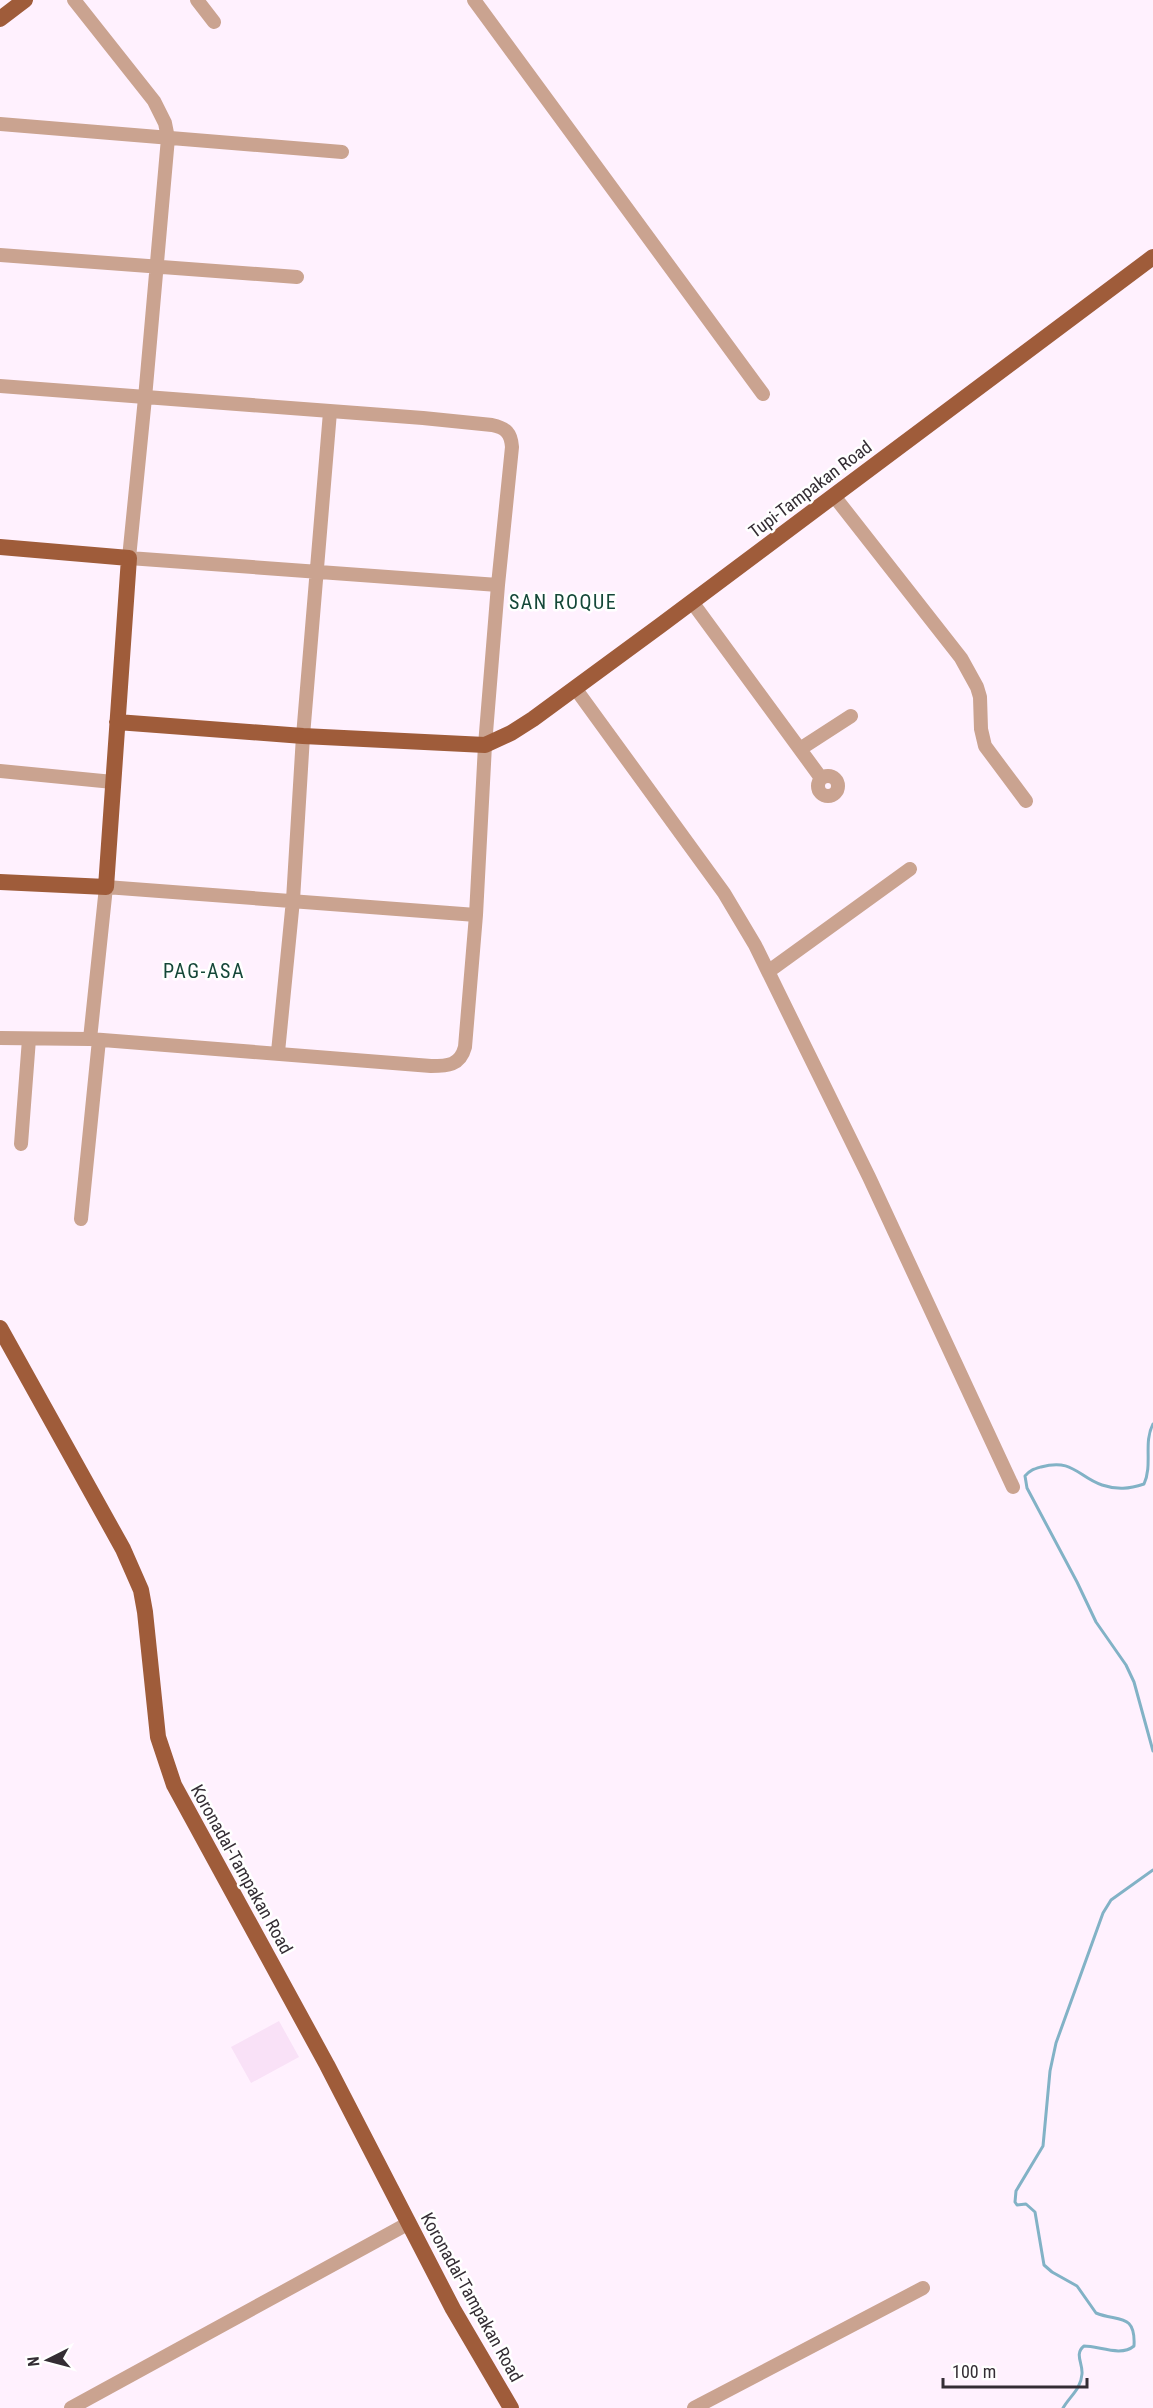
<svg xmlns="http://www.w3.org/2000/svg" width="1153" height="2408" viewBox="0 0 1153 2408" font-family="'Roboto Condensed',sans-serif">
<rect width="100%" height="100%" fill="#fff1fe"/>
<path fill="#f9e1f7" d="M279 2021 299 2057 251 2083 231 2047Z"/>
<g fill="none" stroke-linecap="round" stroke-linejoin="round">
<path stroke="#82b2c6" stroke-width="3" d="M1153 1424C1143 1443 1153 1464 1144 1484 1129 1489 1117 1490 1102 1485 1078 1477 1073 1458 1041 1467 1034 1469 1030 1470 1025 1476L1027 1488 1077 1582 1096 1622 1126 1665 1134 1682 1153 1751
M1063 2408C1070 2396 1081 2389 1082 2374 1083 2363 1074 2354 1084 2346 1099 2346 1121 2357 1134 2346 1136 2312 1117 2322 1096 2313L1077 2286 1052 2272 1044 2265 1035 2212 1026 2204 1017 2205 1015 2202 1016 2191 1043 2146 1050 2071 1056 2043 1103 1913 1111 1900 1153 1870"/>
<path stroke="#caa390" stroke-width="14" d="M74 0 154 101 165 123 168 138 145 398 129 558 498 585
M197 0 214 22
M474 0 763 394
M0 124 342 152
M0 255 297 277
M0 386 423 418 492 425C506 428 511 433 512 447L498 585 485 745 476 915 465 1047C460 1066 447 1066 431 1066L90 1039 0 1038
M834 496 961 658 977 687 980 697 981 729 985 746 1026 801
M692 602 821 778
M575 688 724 893 755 945 869 1177 1013 1487
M800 749 851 716
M0 771 113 782
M818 786a10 10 0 1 1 20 0a10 10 0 1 1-20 0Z
M769 971 910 869
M90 1039 106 887 476 915
M278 1052 293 900 303 736 330 412
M21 1144 29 1039
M81 1219 99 1040
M71 2408 409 2223
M694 2408 923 2288"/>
<path stroke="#9f5c3a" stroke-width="16" d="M0 19 25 0
M0 547 129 558 106 887 0 882
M117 722 303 736 485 745 511 733 533 719 661 625 1153 257
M0 1328 123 1549 141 1590 145 1612 158 1737 174 1785 327 2065 453 2309 511 2408"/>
</g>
<g text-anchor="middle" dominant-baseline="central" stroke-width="5" stroke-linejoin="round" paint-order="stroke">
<g font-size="18" fill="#342d34" stroke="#fff">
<text transform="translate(810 489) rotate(-37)">Tupi-Tampakan Road</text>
<text transform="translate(242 1869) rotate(61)">Koronadal-Tampakan Road</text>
<text transform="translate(472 2297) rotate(61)">Koronadal-Tampakan Road</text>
</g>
<g font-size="20" letter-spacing="1.5" fill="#154839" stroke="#fff">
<text x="563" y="602">SAN ROQUE</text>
<text x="204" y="971">PAG-ASA</text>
</g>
</g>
<g transform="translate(48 2360) rotate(264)" stroke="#ffffff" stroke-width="4.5" paint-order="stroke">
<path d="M0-4.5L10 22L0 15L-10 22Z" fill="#342d34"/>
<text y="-9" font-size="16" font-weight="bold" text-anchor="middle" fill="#342d34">N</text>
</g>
<path d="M943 2378v9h144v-9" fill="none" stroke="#342d34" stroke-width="3"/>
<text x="952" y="2378" font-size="18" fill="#342d34" stroke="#ffffff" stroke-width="4.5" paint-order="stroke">100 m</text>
</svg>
